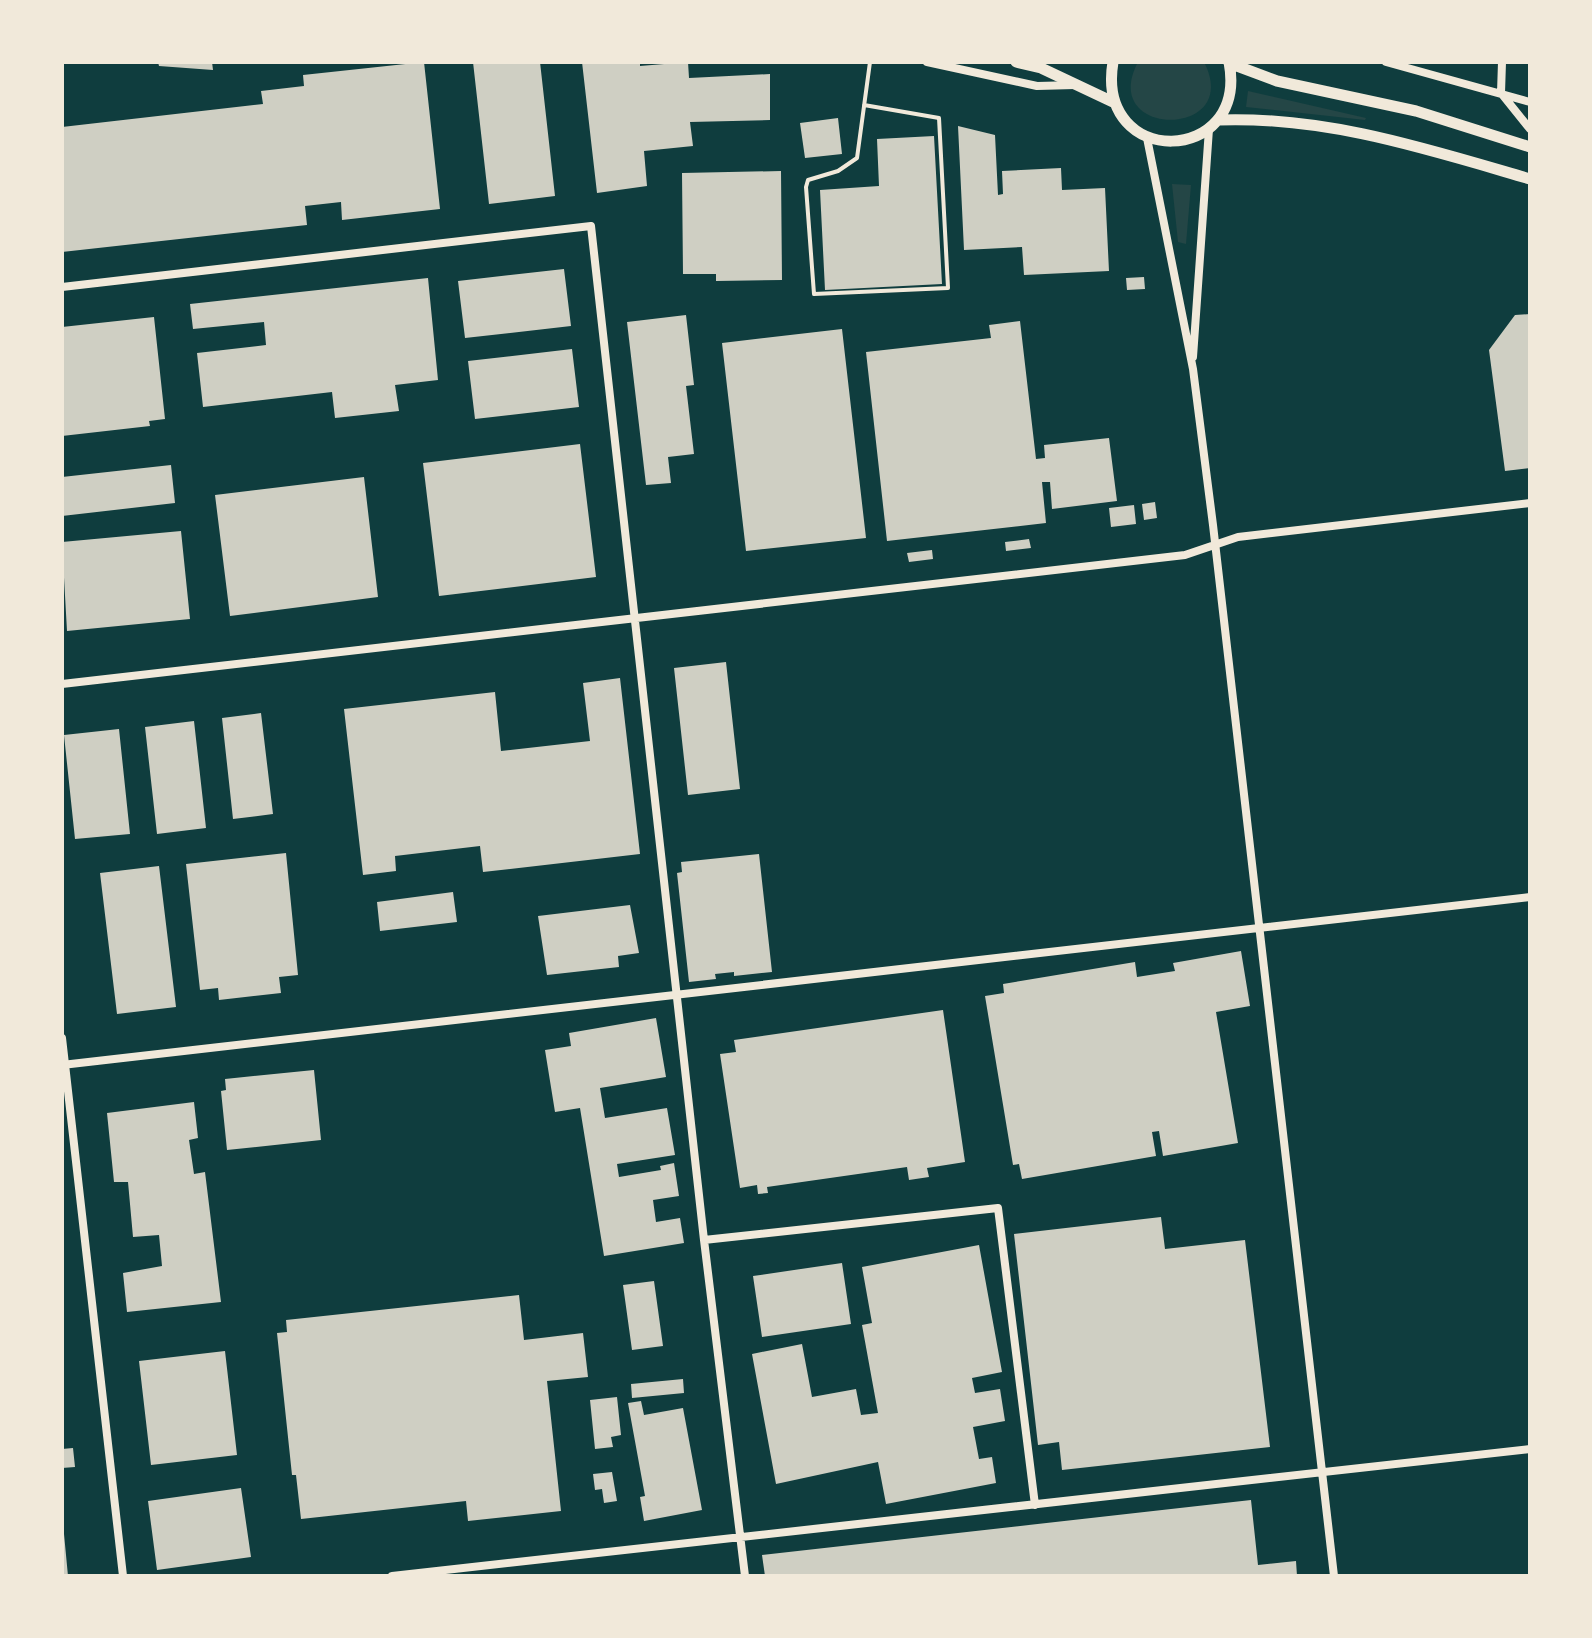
<svg xmlns="http://www.w3.org/2000/svg" width="1592" height="1638" viewBox="0 0 1592 1638" font-family="Lato,sans-serif">
<rect width="100%" height="100%" fill="#0f3d3e"/>
<path fill="#244646" d="M1138 62H1204C1244 139 1097 139 1138 62Z
M1248 91 1366 118 1365 120 1246 107Z
M1172 184 1191 185 1186 244 1178 242Z"/>
<path fill="#cfcfc3" d="M158 62H212L213 70 159 66Z
M424 62 440 209 342 220 341 202 305 206 307 225 62 252V127L263 104 261 91 304 86 303 75Z
M473 62H540L555 196 489 204Z
M582 62H640V66L688 62 689 78 770 74V120L690 122 693 146 644 151 647 186 597 193Z
M838 118 842 154 805 158 800 123Z
M958 126 995 135 998 195 1003 194 1002 171 1061 168 1062 190 1105 188 1109 271 1024 275 1022 247 964 250Z
M934 136 942 284 825 290 820 190 879 186 877 139Z
M781 171 782 280 716 281V274H683L682 173Z
M564 269 571 326 465 338 458 281Z
M1144 277 1145 289 1127 290 1126 278Z
M428 278 438 380 395 385 399 411 335 418 332 392 203 407 197 353 266 345 264 322 193 329 190 304Z
M1530 314V468L1505 471 1489 350 1515 315Z
M686 315 694 385 686 386 694 454 668 457 671 483 646 485 627 322Z
M154 317 165 419 149 421 150 426 62 436V327Z
M1020 321 1036 459 1045 458 1044 445 1109 438 1117 501 1052 509 1050 482H1042L1046 523 887 541 866 352 991 338 989 325Z
M842 329 866 538 746 551 722 343Z
M572 349 579 407 475 419 468 361Z
M580 444 596 577 439 596 423 463Z
M171 465 175 503 62 516V477Z
M364 477 378 597 230 616 215 495Z
M1155 502 1157 518 1144 520 1142 504Z
M1134 505 1136 524 1111 527 1109 508Z
M181 531 190 619 67 631 62 542Z
M1029 539 1031 548 1006 551 1005 542Z
M932 550 933 559 909 562 907 553Z
M726 662 740 789 688 795 674 668Z
M620 678 640 854 483 872 480 846 395 856 396 871 363 875 344 709 495 692 501 751 590 741 583 683Z
M261 713 273 814 233 819 222 718Z
M194 721 206 828 157 834 145 727Z
M119 729 130 834 75 839 64 735Z
M286 853 298 975 279 977 281 993 219 1000 218 988 200 990 186 864Z
M759 854 772 972 734 976V972L715 974 716 979 689 982 677 873 682 872 681 862Z
M159 866 176 1007 117 1014 100 873Z
M453 892 457 922 380 931 377 902Z
M630 905 639 953 618 956 619 967 547 975 538 916Z
M1241 951 1250 1006 1216 1012 1238 1143 1163 1156 1159 1131 1152 1132 1156 1156 1022 1179 1019 1164 1013 1165 985 996 1004 993 1003 984 1135 962 1137 977 1175 971 1173 963Z
M943 1010 965 1162 927 1168 929 1177 909 1180 907 1167 767 1187 768 1193 758 1194 757 1185 740 1188 720 1054 736 1052 734 1040Z
M656 1018 666 1077 600 1088 605 1118 667 1108 675 1155 617 1164 619 1177 661 1170 660 1166 674 1163 679 1196 653 1200 656 1222 680 1218 684 1243 604 1256 580 1108 555 1112 545 1050 571 1046 569 1033Z
M314 1070 321 1140 227 1150 221 1091 226 1090 225 1079Z
M194 1102 198 1138 189 1140 194 1174 205 1172 221 1302 127 1312 123 1273 162 1266 159 1235 133 1237 128 1182H114L107 1113Z
M1161 1217 1165 1249 1245 1240 1270 1447 1062 1470 1059 1442 1038 1445 1014 1234Z
M979 1245 1002 1372 972 1378 975 1393 1000 1389 1005 1421 973 1427 979 1459 992 1457 996 1483 886 1504 878 1462 776 1484 752 1354 802 1344 812 1397 856 1389 861 1415 878 1413 862 1325 872 1323 862 1267Z
M842 1263 851 1324 762 1337 753 1276Z
M654 1281 663 1346 632 1350 623 1285Z
M519 1295 524 1340 583 1333 588 1377 547 1381 561 1511 468 1521 466 1501 301 1519 296 1475H292L277 1333 287 1332 286 1320Z
M225 1351 237 1455 151 1465 139 1361Z
M683 1379 684 1393 632 1398 631 1384Z
M617 1397 621 1435 611 1437 613 1447 595 1449 590 1400Z
M641 1401 644 1415 683 1408 702 1510 644 1521 640 1497 645 1496 628 1403Z
M73 1448 75 1467 62 1468V1449Z
M612 1472 617 1501 604 1503 602 1489 595 1490 593 1474Z
M241 1488 251 1557 157 1570 148 1501Z
M1251 1500 1258 1565 1296 1561 1297 1576H765L762 1555Z
M64 1534 68 1576H62Z"/>
<g fill="none" stroke-linecap="round" stroke-linejoin="round">
<path stroke="#f1e9da" stroke-width="4" d="M864 105 939 118 948 288 814 294 806 187 808 180 838 171 857 158 870 62"/>
<path stroke="#f1e9da" stroke-width="8" d="M927 62 1037 86 1075 85
M1386 62 1530 102
M1502 62 1501 93 1530 129
M1147 138 1193 369 1213 525 1334 1576
M62 287 591 226 704 1240 745 1576
M1193 357 1209 129
M62 684 1185 555 1238 537 1530 503
M62 1038 123 1576
M62 1065 1530 897
M704 1240 998 1208 1035 1505
M392 1576 1530 1449"/>
<path stroke="#f1e9da" stroke-width="11" d="M1016 62 1041 68 1113 102
M1113 62C1095 169 1249 166 1229 62
M1229 63 1277 81 1416 111 1530 147
M1218 120C1326 116 1427 149 1530 179"/>
</g>
<rect width="1592" height="1638" fill="none" stroke="#f1e9da" stroke-width="128"/>
</svg>
